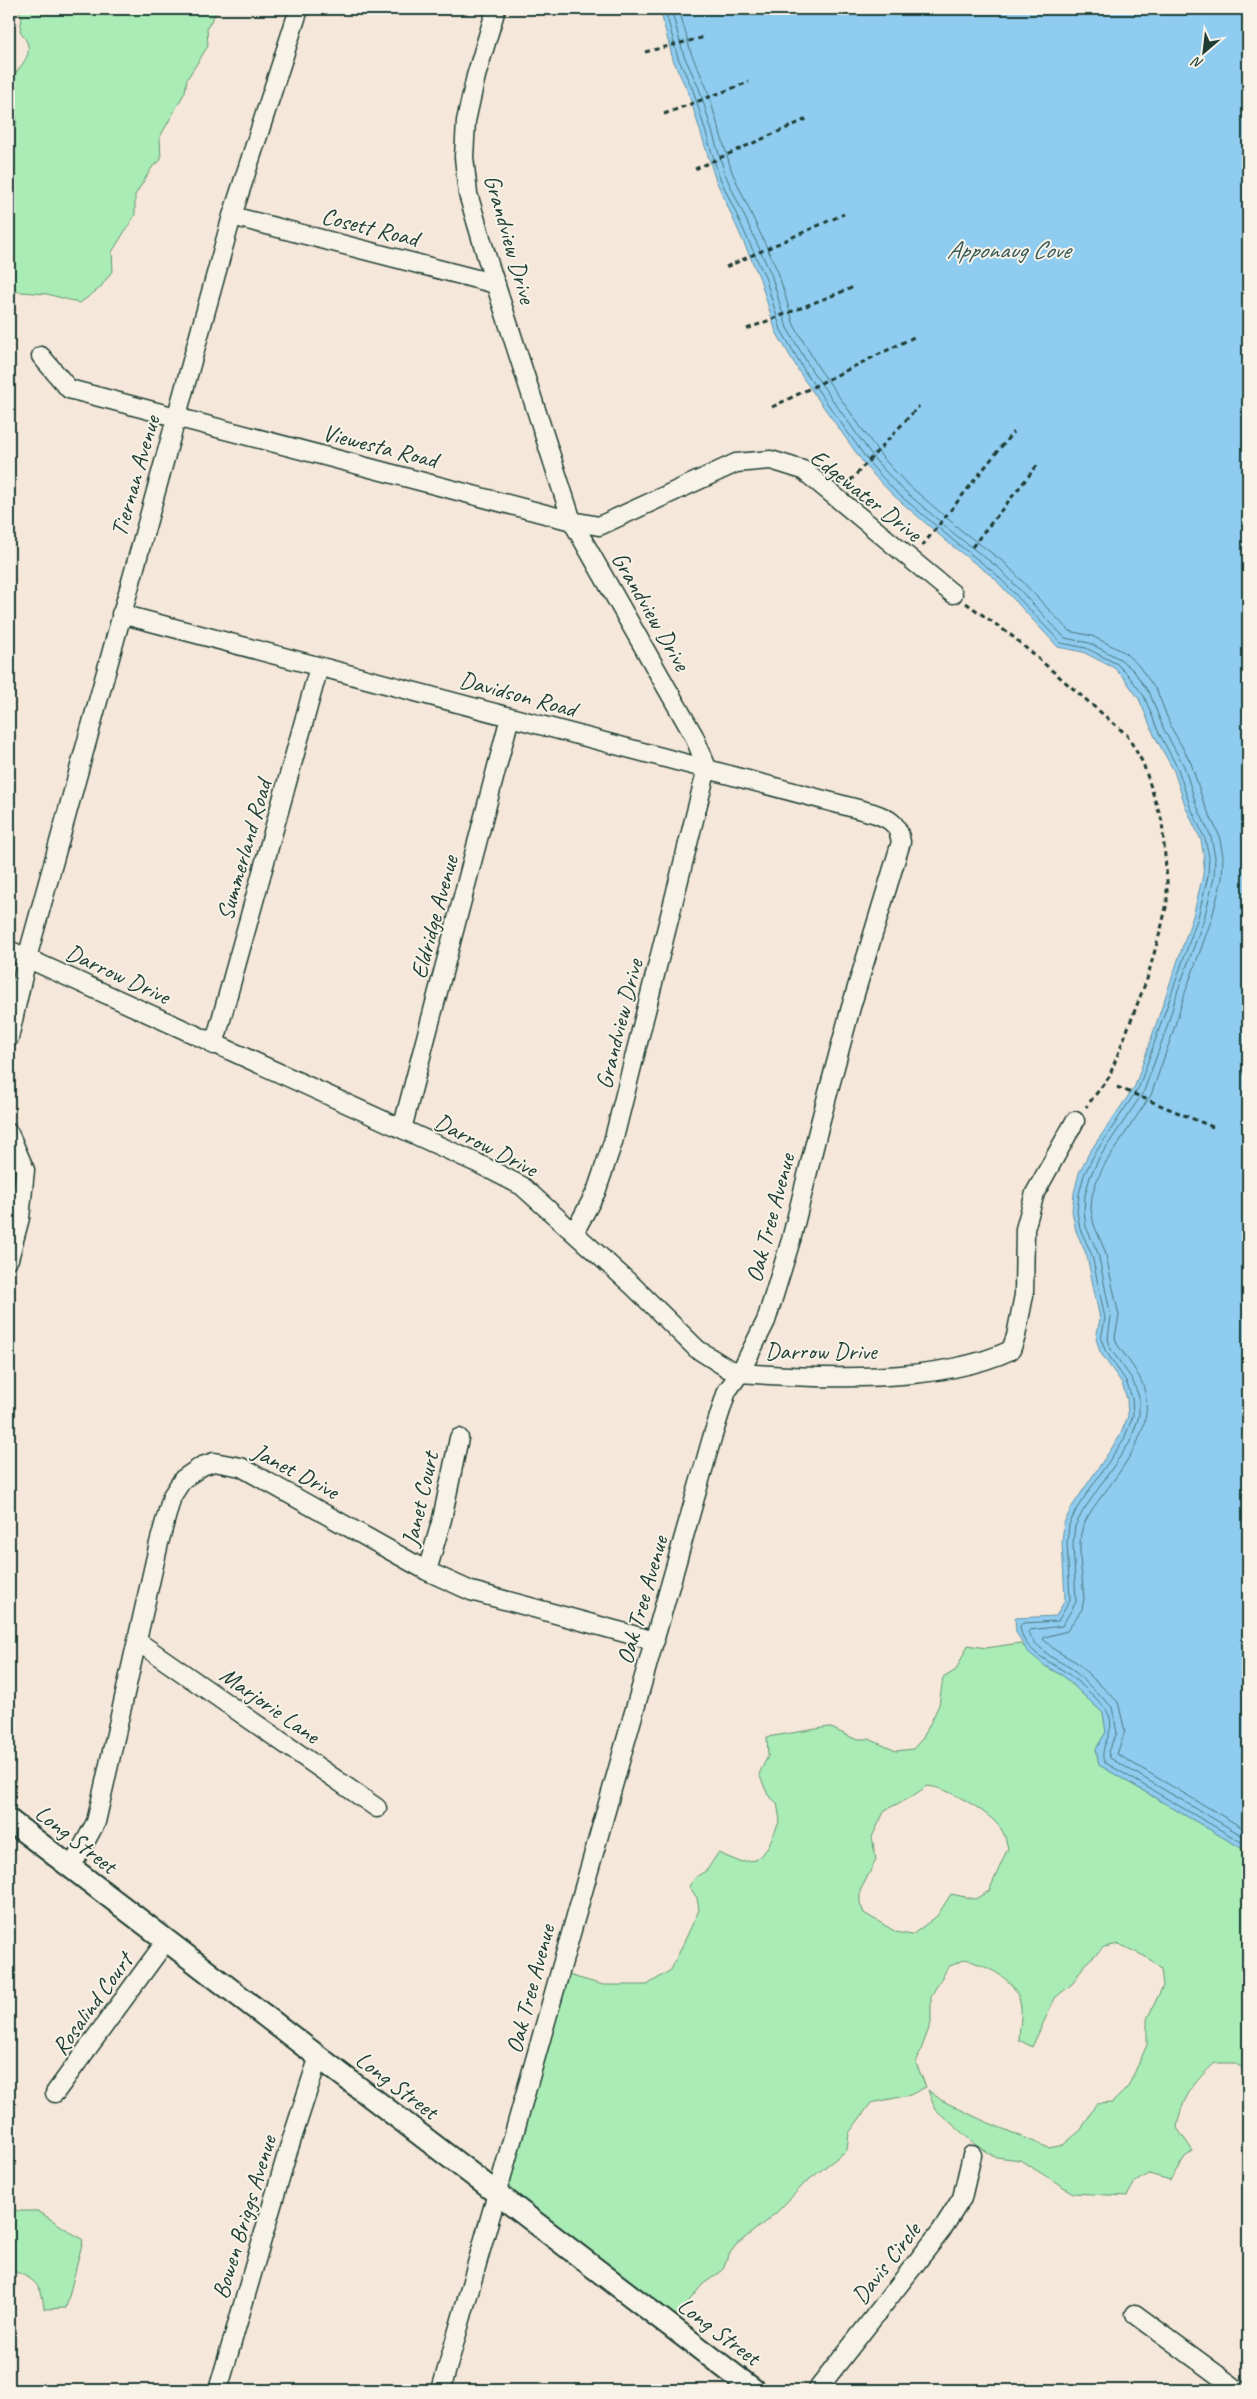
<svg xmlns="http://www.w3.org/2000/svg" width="1257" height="2399" viewBox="0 0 1257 2399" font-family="Caveat,sans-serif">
<rect width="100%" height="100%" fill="#f5e7d9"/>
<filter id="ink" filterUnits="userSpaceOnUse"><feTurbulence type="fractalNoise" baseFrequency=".02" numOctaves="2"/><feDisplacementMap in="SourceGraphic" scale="10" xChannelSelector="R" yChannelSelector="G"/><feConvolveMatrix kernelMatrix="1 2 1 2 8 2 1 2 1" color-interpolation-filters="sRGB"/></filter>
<g filter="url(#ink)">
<path fill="#aaecb5" stroke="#649474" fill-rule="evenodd" d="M18 9H218L207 28 208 46 187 79 185 92 160 137 161 160 153 166 135 195V215L112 252 113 270 100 288 80 303 47 294 9 291V138C28 114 5 109 9 87 11 72 32 61 28 45 27 40 22 35 20 31L22 17Z
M1020 1643 1045 1666 1063 1676 1103 1713 1106 1732 1096 1749 1099 1765 1248 1852V2071L1234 2063H1215C1194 2081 1181 2100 1177 2128L1193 2151 1185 2157 1170 2180 1149 2174 1135 2182 1127 2196 1073 2193 1020 2160 996 2157 976 2145 935 2109 928 2090 941 2100 984 2121 1049 2148 1063 2145 1081 2130 1096 2104 1112 2103 1128 2087 1147 2045V2019L1163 1986 1161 1969 1150 1959 1119 1944 1104 1947 1085 1964 1073 1983 1055 1998 1032 2047 1019 2040C1019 2030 1022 2018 1021 2008 1018 1978 990 1969 966 1959L948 1967 931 1996V2023L916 2063 926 2087 910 2095 871 2103 849 2133 847 2150 806 2182 776 2213 736 2245 728 2256 722 2271 703 2284 668 2326 498 2192 561 1973 603 1985H647L671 1970 699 1910 697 1898 689 1886 696 1877 707 1870 718 1853 740 1862 756 1860 767 1849 780 1820 777 1803 768 1795 759 1774 768 1756 767 1737 829 1727 855 1739H869L896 1751 913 1749 923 1738 939 1705 943 1678 956 1670 968 1645 986 1648ZM927 1786C947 1787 990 1812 1001 1829 1005 1834 1006 1842 1008 1848L989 1891 975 1899 951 1894 937 1916 912 1935 896 1932 864 1913 860 1903V1891L876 1860 872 1837 885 1810 911 1797Z
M9 2206 18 2211H38L83 2240 66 2308 44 2309C42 2281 32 2279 9 2269Z"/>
<path fill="#8fccef" stroke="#6293a4" d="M660 9H1248V1852L1099 1765 1096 1749 1106 1732 1103 1713 1063 1676 1045 1666 1027 1651 1016 1632 1015 1618 1056 1616 1065 1600 1062 1542 1064 1523 1073 1505 1120 1436 1128 1416 1127 1399 1122 1383 1100 1352 1096 1338 1100 1319 1087 1256 1076 1231 1072 1211 1074 1193 1079 1173 1089 1153 1135 1086 1193 916 1203 875 1204 858 1201 840 1186 808 1174 771 1154 735 1139 699 1124 678 1114 668 1083 652 1058 647 993 577 951 545 893 495 867 468 803 378 776 332 760 279 715 178 688 92 673 60Z"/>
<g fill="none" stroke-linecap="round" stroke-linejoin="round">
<path stroke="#4c767f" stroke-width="1" d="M665 9 678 58 693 90 719 176 765 277 781 330 807 375 871 465 896 492 954 541 996 574 1061 643 1086 648 1117 664 1128 675 1144 696 1159 733 1178 769 1190 806 1205 839 1209 857 1208 876 1198 917 1139 1087 1094 1155 1084 1175 1079 1194 1077 1211 1080 1229 1092 1255 1105 1318 1101 1339 1105 1350 1126 1381 1132 1398 1133 1416 1124 1439 1077 1508 1069 1525 1067 1543 1070 1600 1058 1621 1023 1623 1020 1626C1022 1650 1047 1660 1064 1671 1072 1676 1103 1703 1107 1711 1119 1732 1098 1743 1104 1762L1248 1846
M671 9 684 56 699 88 725 174 771 274 787 328 812 371 876 461 900 487 958 537 1000 569 1065 638 1089 643 1120 659 1133 670 1150 694 1164 730 1184 766 1196 804 1211 837 1215 857 1214 878 1204 919 1178 990 1166 1030 1144 1091 1099 1158 1090 1177 1085 1195 1084 1211 1086 1227 1098 1253 1111 1317 1108 1338 1110 1348 1132 1379 1139 1397V1416L1130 1442 1083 1511 1075 1526 1073 1543 1076 1602 1062 1626 1030 1630 1028 1632 1035 1643 1051 1657 1071 1668 1112 1707 1117 1733 1108 1751 1110 1758 1248 1839
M679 9 691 53 706 86 732 172 778 272 794 325 818 367 882 457 905 482 962 531 1005 563 1069 631 1092 636 1124 652 1138 665 1157 691 1171 727 1191 763 1203 801 1219 835 1223 856 1222 879 1211 921 1185 993 1173 1032 1151 1095 1106 1162 1097 1180 1092 1196 1091 1210 1094 1225 1105 1251 1119 1316 1115 1337 1117 1344C1124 1354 1131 1363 1137 1373 1162 1414 1132 1455 1108 1488 1099 1500 1089 1512 1083 1526 1076 1544 1083 1580 1084 1599L1082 1609 1067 1631 1045 1637 1043 1639 1055 1650 1076 1662 1118 1702 1125 1731 1117 1754 1248 1831"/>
<g stroke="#1f3d34" stroke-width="21">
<path id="minor" d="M496 9 476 76 466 121 464 157 468 194 487 258 572 521 694 736 707 768 613 1142 596 1192 574 1233
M232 216 496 284
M41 356 69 389 572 521 599 526 736 463 771 460 803 470 953 594
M121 614 873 813C891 819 898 824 901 842L851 1007 820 1123 791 1240 766 1321 740 1373 727 1391 712 1438 441 2390
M9 950 477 1163 522 1186 633 1286 697 1349 727 1368 740 1373C819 1379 939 1384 1011 1350L1016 1336 1024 1295 1025 1229 1035 1193 1075 1121
M9 1038 27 958 232 216 299 9
M214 1045 319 667
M402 1129 510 717
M9 1133 25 1170 20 1218 9 1259
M427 1571 442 1519 459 1438
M137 1641 377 1808
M71 1868 96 1822 159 1543 172 1496 183 1479 202 1466 214 1462 241 1467 427 1571 471 1591 655 1641
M55 2093 166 1941
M1135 2314 1238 2390
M218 2390 287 2154 318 2059
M817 2390 941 2231 962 2198 972 2155"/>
</g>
<g stroke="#1f3d34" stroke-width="25">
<path id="tertiary" d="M9 1820 754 2390"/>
</g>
<path stroke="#1f3d34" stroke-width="3" stroke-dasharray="5 4" stroke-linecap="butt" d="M645 52 705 37
M664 114 749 82
M695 169 809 118
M726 267 844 214
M747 329 854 287
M772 407 916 336
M850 481 919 406
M922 546 1013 432
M972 547 1039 463
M966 603 1012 636 1127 735 1143 763 1162 821 1167 880V903L1162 925 1147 979 1109 1077 1086 1107
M1117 1087 1215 1128"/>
<use href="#minor" stroke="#f7f3e8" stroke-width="18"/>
<use href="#tertiary" stroke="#f7f3e8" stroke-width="21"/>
</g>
</g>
<g text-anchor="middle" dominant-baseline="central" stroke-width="4" stroke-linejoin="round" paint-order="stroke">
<g font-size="24" fill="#1f3d34" stroke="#f7f3e8">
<text transform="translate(370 227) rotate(14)">Cosett Road</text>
<text transform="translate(510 239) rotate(74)">Grandview Drive</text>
<text transform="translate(380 446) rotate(14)">Viewesta Road</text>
<text transform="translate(135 476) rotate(-74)">Tiernan Avenue</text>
<text transform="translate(866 495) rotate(38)">Edgewater Drive</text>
<text transform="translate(651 611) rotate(60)">Grandview Drive</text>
<text transform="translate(518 694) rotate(15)">Davidson Road</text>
<text transform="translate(244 850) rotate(-74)">Summerland Road</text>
<text transform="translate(434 917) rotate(-75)">Eldridge Avenue</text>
<text transform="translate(118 974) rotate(25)">Darrow Drive</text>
<text transform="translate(619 1024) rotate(-76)">Grandview Drive</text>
<text transform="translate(486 1145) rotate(27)">Darrow Drive</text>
<text transform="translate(770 1218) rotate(-75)">Oak Tree Avenue</text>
<text x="821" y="1351">Darrow Drive</text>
<text transform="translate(296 1471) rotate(28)">Janet Drive</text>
<text transform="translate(420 1499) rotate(-77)">Janet Court</text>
<text transform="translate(642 1600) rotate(-74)">Oak Tree Avenue</text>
<text transform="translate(270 1705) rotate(35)">Marjorie Lane</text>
<text transform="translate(76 1839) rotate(38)">Long Street</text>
<text transform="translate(530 1989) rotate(-75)">Oak Tree Avenue</text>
<text transform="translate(92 2004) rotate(-54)">Rosalind Court</text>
<text transform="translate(397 2085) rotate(37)">Long Street</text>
<text transform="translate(244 2217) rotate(-73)">Bowen Briggs Avenue</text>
<text transform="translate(886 2263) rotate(-52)">Davis Circle</text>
<text transform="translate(719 2331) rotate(37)">Long Street</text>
</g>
<g font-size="25" font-style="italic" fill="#355a59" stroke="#f7f3e8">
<text x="1008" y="250">Apponaug Cove</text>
</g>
</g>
<rect width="1257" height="2399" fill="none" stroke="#f7f3e8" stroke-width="30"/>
<rect x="15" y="15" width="1227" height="2369" fill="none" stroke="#1f3d34" stroke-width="2" filter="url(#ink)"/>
<g transform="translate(1204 52) rotate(208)" stroke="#f7f3e8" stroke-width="4" paint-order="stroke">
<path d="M0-4L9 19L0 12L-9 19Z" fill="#1f3d34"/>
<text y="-8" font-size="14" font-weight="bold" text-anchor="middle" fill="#1f3d34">N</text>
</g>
</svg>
